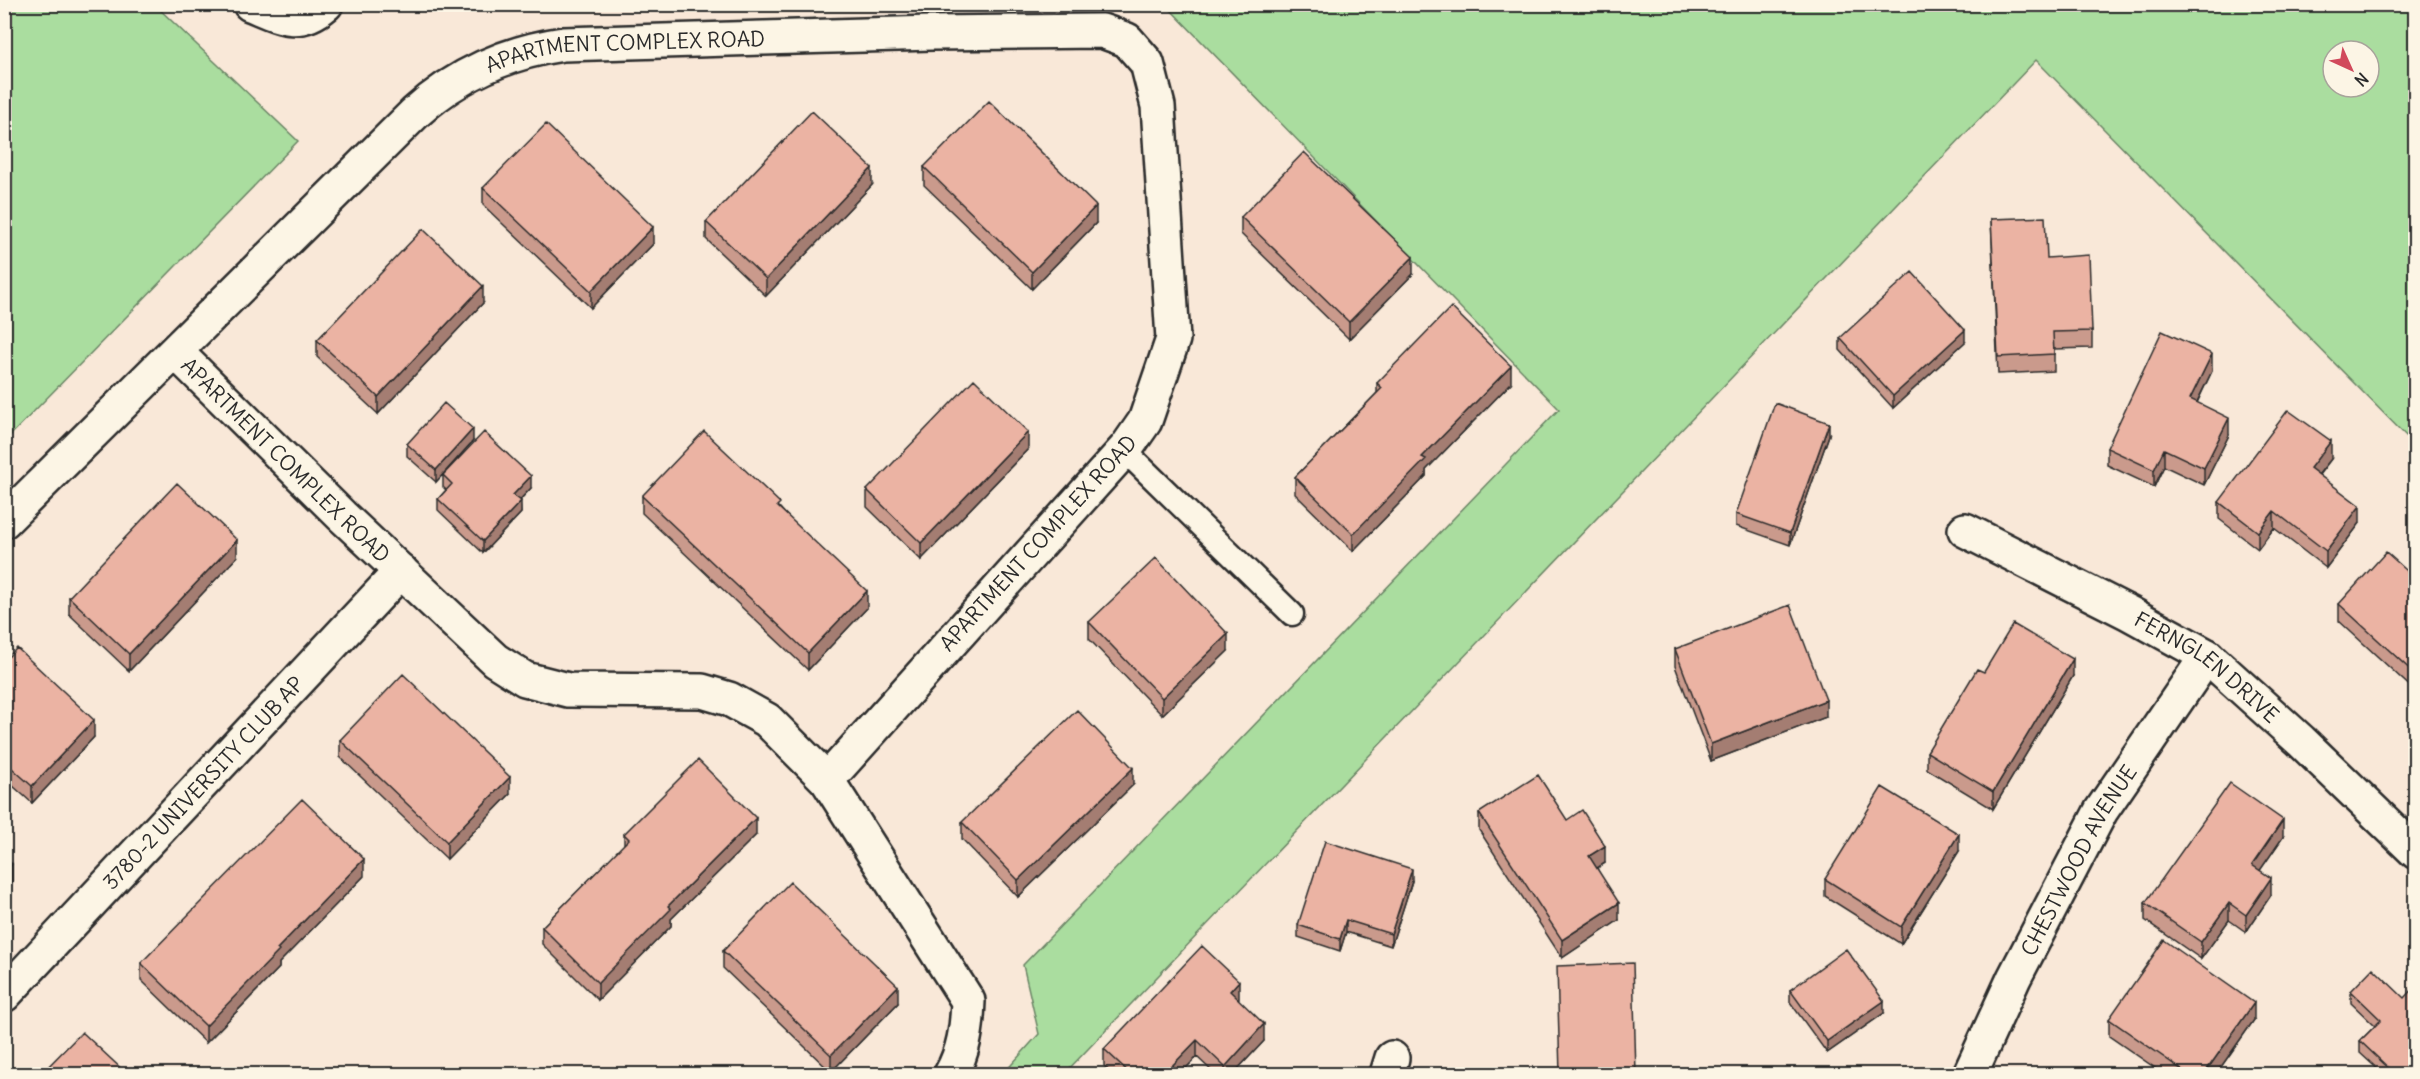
<svg xmlns="http://www.w3.org/2000/svg" width="2420" height="1079" viewBox="0 0 2420 1079" font-family="Delius,sans-serif">
<rect width="100%" height="100%" fill="#f9e8d8"/>
<filter id="ink" filterUnits="userSpaceOnUse"><feTurbulence type="fractalNoise" baseFrequency=".0167" numOctaves="2"/><feDisplacementMap in="SourceGraphic" scale="12" xChannelSelector="R" yChannelSelector="G"/><feConvolveMatrix kernelMatrix="1 2 1 2 8 2 1 2 1" color-interpolation-filters="sRGB"/></filter>
<g filter="url(#ink)">
<path fill="#aadd9f" stroke="#6a8465" stroke-width="1.5" fill-rule="evenodd" d="M5 4 155 5 298 141 5 441Z
M1166 5H2415V445L2036 60 1064 1074H1003L1039 1034 1023 965 1559 409ZM2333 51H2369V87H2333Z"/>
<g fill="none" stroke-linecap="round" stroke-linejoin="round">
<g stroke="#2b2b2b" stroke-width="27">
<path id="lane" d="M1124 450 1292 614"/>
</g>
<g stroke="#2b2b2b" stroke-width="38">
<g id="street">
<path d="M250 4C280 16 298 28 326 4"/>
<path id="s1" d="M176 352 342 516 495 660 525 679 568 690 702 691 729 699 767 720 827 780 968 1001C967 1028 964 1051 951 1074"/>
<path id="s2" d="M4 521 415 113C456 75 508 52 563 44L932 33 1102 31 1127 40 1147 63 1158 106 1173 339 1145 421 1127 447 827 780"/>
<path id="s3" d="M1965 530 2129 613 2207 656 2301 741 2416 852"/>
<path id="s4" d="M4 995 401 571"/>
<path d="M1387 1074 1392 1058"/>
<path id="s5" d="M1970 1074 2014 978 2101 811 2207 656"/>
</g>
</g>
<use href="#lane" stroke="#fcf5e5" stroke-width="22"/>
<use href="#street" stroke="#fcf5e5" stroke-width="33"/>
</g>
<path fill="#ca9a8c" stroke="#2b2b2b" stroke-width="1.5" d="M924 167 1096 223 1032 289 924 185Z
M872 185 766 296 706 239V222Z
M483 188 653 244 591 308 483 205Z
M1241 217 1413 274 1349 339 1241 234Z
M1991 219 2047 258 2092 331V348L2054 349V371L1998 374Z
M483 303 378 414 317 357V340Z
M1840 338 1965 342 1893 408 1840 350Z
M2212 371 2197 403 2229 435 2204 485 2164 466 2154 487 2107 465V448Z
M1377 383H1511L1426 470V476L1353 551 1295 494V477L1377 393Z
M1829 435 1790 545 1736 526V514Z
M473 441 436 482 407 456V444Z
M1028 449 921 560 867 507V490Z
M2331 459 2319 475 2360 523 2326 568 2274 528 2258 549 2219 519V502Z
M443 475 531 488 520 500 521 513 483 553 438 510V499L446 490 443 487Z
M642 496 780 508 867 608 808 670 642 513Z
M237 557 129 671 69 614V597Z
M2415 578V691L2339 621V604Z
M1089 622 1228 651 1162 715 1089 639Z
M1675 649 1826 717 1711 761 1675 666Z
M4 661 94 737 32 803 4 778Z
M1984 672 2073 676 1993 809 1927 769V752Z
M340 740 510 794 447 859 340 757Z
M1133 785 1018 897 962 839V822Z
M1479 813 1567 820 1605 863 1597 868 1619 920 1562 958 1479 830Z
M624 834 756 835 671 919V926L598 1000 542 944V927L624 845Z
M2283 837 2260 870 2271 895 2246 932 2229 920 2201 959 2145 920V903Z
M1959 851 1901 944 1825 896V879Z
M364 876 279 963V968L206 1043 141 980V963Z
M1412 881 1391 946 1346 932 1340 951 1298 937V925Z
M723 951 898 1003 831 1072 723 968Z
M1790 990 1884 1013 1827 1053 1790 1002Z
M2351 991 2404 998 2415 1074H2383L2360 1053V1041L2375 1026 2351 1003Z
M1239 998 1238 999 1264 1041 1233 1074H1215L1197 1057 1180 1074H1113L1104 1066V1049Z
M2109 1019 2254 1020 2216 1074H2164L2109 1036Z"/>
<path fill="#a47d72" stroke="#2b2b2b" stroke-width="1.5" d="M872 168V185L766 296V279Z
M1096 206V223L1032 289V272Z
M653 227V244L591 308V291Z
M1413 257V274L1349 339V322Z
M483 286V303L378 414V397Z
M1965 330V342L1893 408V396Z
M2212 354V371L2190 416V399Z
M1511 366V383L1426 470V476L1353 551V534L1422 457Z
M2229 418V435L2204 485V468Z
M1829 423V435L1790 545V533Z
M473 429V441L436 482V470Z
M1028 432V449L921 560V543Z
M2331 441V459L2310 485V468Z
M2164 449V466L2154 487V470Z
M531 476V488L513 507V495Z
M521 501V513L483 553V541Z
M2360 506V523L2326 568V551Z
M2274 511V528L2258 549V532Z
M237 540V557L129 671V654Z
M867 591V608L808 670V653Z
M1228 634V651L1162 715V698Z
M2073 659V676L1993 809V792Z
M1826 700V717L1711 761V744Z
M94 720V737L32 803V786Z
M1133 768V785L1018 897V880Z
M510 777V794L447 859V842Z
M756 818V835L671 919V926L598 1000V983L668 906Z
M2283 820V837L2252 882V865Z
M1959 834V851L1901 944V927Z
M1605 846V863L1589 873V856Z
M364 859V876L279 963V968L206 1043V1026L277 949Z
M12 864V881L4 889V872Z
M1412 869V881L1391 946V934Z
M2271 878V895L2246 932V915Z
M1619 903V920L1562 958V940Z
M2229 903V920L2201 959V942Z
M1346 920V932L1340 951V939Z
M1239 981V998L1230 1008V991Z
M898 986V1003L831 1072V1055Z
M1884 1001V1013L1827 1053V1041Z
M2254 1003V1020L2216 1074H2204Z
M1264 1024V1041L1233 1074H1225V1067Z
M1197 1040V1057L1180 1074H1164Z
M2415 1065V1074H2406Z"/>
<path fill="#ebb3a3" stroke="#2b2b2b" stroke-width="1.5" d="M989 101 1096 206 1032 272 924 167Z
M812 111 872 168 766 279 706 222Z
M546 124 653 227 591 291 483 188Z
M1304 152 1413 257 1349 322 1241 217Z
M2045 217 2047 258 2089 255 2092 331 2053 332 2054 354 1998 357 1991 219Z
M423 229 483 286 378 397 317 340Z
M1912 272 1965 330 1893 396 1840 338Z
M1451 307 1511 366 1422 457 1426 459 1353 534 1295 477 1382 388 1377 383Z
M2162 331 2212 354 2190 399 2229 418 2204 468 2164 449 2154 470 2107 448Z
M974 379 1028 432 921 543 867 490Z
M444 403 473 429 436 470 407 444Z
M1775 403 1829 423 1790 533 1736 514Z
M2288 410 2331 441 2310 468 2360 506 2326 551 2274 511 2258 532 2219 502Z
M704 431 780 503 777 506 867 591 808 653 642 496Z
M484 432 531 476 513 495 521 501 483 541 438 499 452 484 443 475Z
M177 483 237 540 129 654 69 597Z
M2386 552 2415 578V674L2339 604Z
M1156 558 1228 634 1162 698 1089 622Z
M1790 605 1826 700 1711 744 1675 649Z
M2013 624 2073 659 1993 792 1927 752 1977 669 1984 672Z
M17 648 94 720 32 786 4 761V661Z
M403 674 510 777 447 842 340 740Z
M1077 710 1133 768 1018 880 962 822Z
M698 760 756 818 668 906 671 909 598 983 542 927 629 839 624 834Z
M1538 775 1567 820 1582 810 1605 846 1589 856 1619 903 1562 940 1479 813Z
M2230 783 2283 820 2252 865 2271 878 2246 915 2229 903 2201 942 2145 903Z
M1882 787 1959 834 1901 927 1825 879Z
M302 799 364 859 277 949 279 951 206 1026 141 963Z
M1325 841 1412 869 1391 934 1346 920 1340 939 1298 925Z
M4 857 12 864 4 872Z
M790 882 898 986 831 1055 723 951Z
M2164 940 2254 1003 2204 1074H2188L2109 1019Z
M1202 946 1239 981 1230 991 1264 1024 1225 1067 1197 1040 1164 1074H1131L1104 1049Z
M1846 949 1884 1001 1827 1041 1790 990Z
M1633 963 1636 1074H1560L1557 966Z
M2373 968 2404 998 2415 986V1065L2406 1074H2395L2360 1041 2381 1020 2351 991Z
M82 1032 127 1074H41Z"/>
</g>
<g text-anchor="middle" dominant-baseline="central" stroke-width="5" stroke-linejoin="round" paint-order="stroke">
<g font-size="21" fill="#2b2b2b" stroke="#fcf5e5">
<text stroke="none"><textPath href="#s2" startOffset="806">APARTMENT COMPLEX ROAD</textPath></text>
<text stroke="none"><textPath href="#s1" startOffset="154">APARTMENT COMPLEX ROAD</textPath></text>
<text transform="translate(1038 543) rotate(-48)">APARTMENT COMPLEX ROAD</text>
<text stroke="none"><textPath href="#s3" startOffset="279">FERNGLEN DRIVE</textPath></text>
<text stroke="none"><textPath href="#s4" startOffset="291">3780-2 UNIVERSITY CLUB AP</textPath></text>
<text stroke="none"><textPath href="#s5" startOffset="240">CHESTWOOD AVENUE</textPath></text>
</g>
</g>
<rect width="2420" height="1079" fill="none" stroke="#fcf5e5" stroke-width="24"/>
<rect x="12" y="12" width="2396" height="1055" fill="none" stroke="#2b2b2b" stroke-width="2" filter="url(#ink)"/>
<g transform="translate(2351 69) rotate(135)"><circle r="28" fill="#fcf5e5" stroke="#a8a49b" stroke-width="1.5"/>
<path d="M0-4.5L10 22L0 15L-10 22Z" fill="#d1495b"/>
<text y="-9" font-size="16" font-weight="bold" text-anchor="middle" fill="#2b2b2b">N</text>
</g>
</svg>
